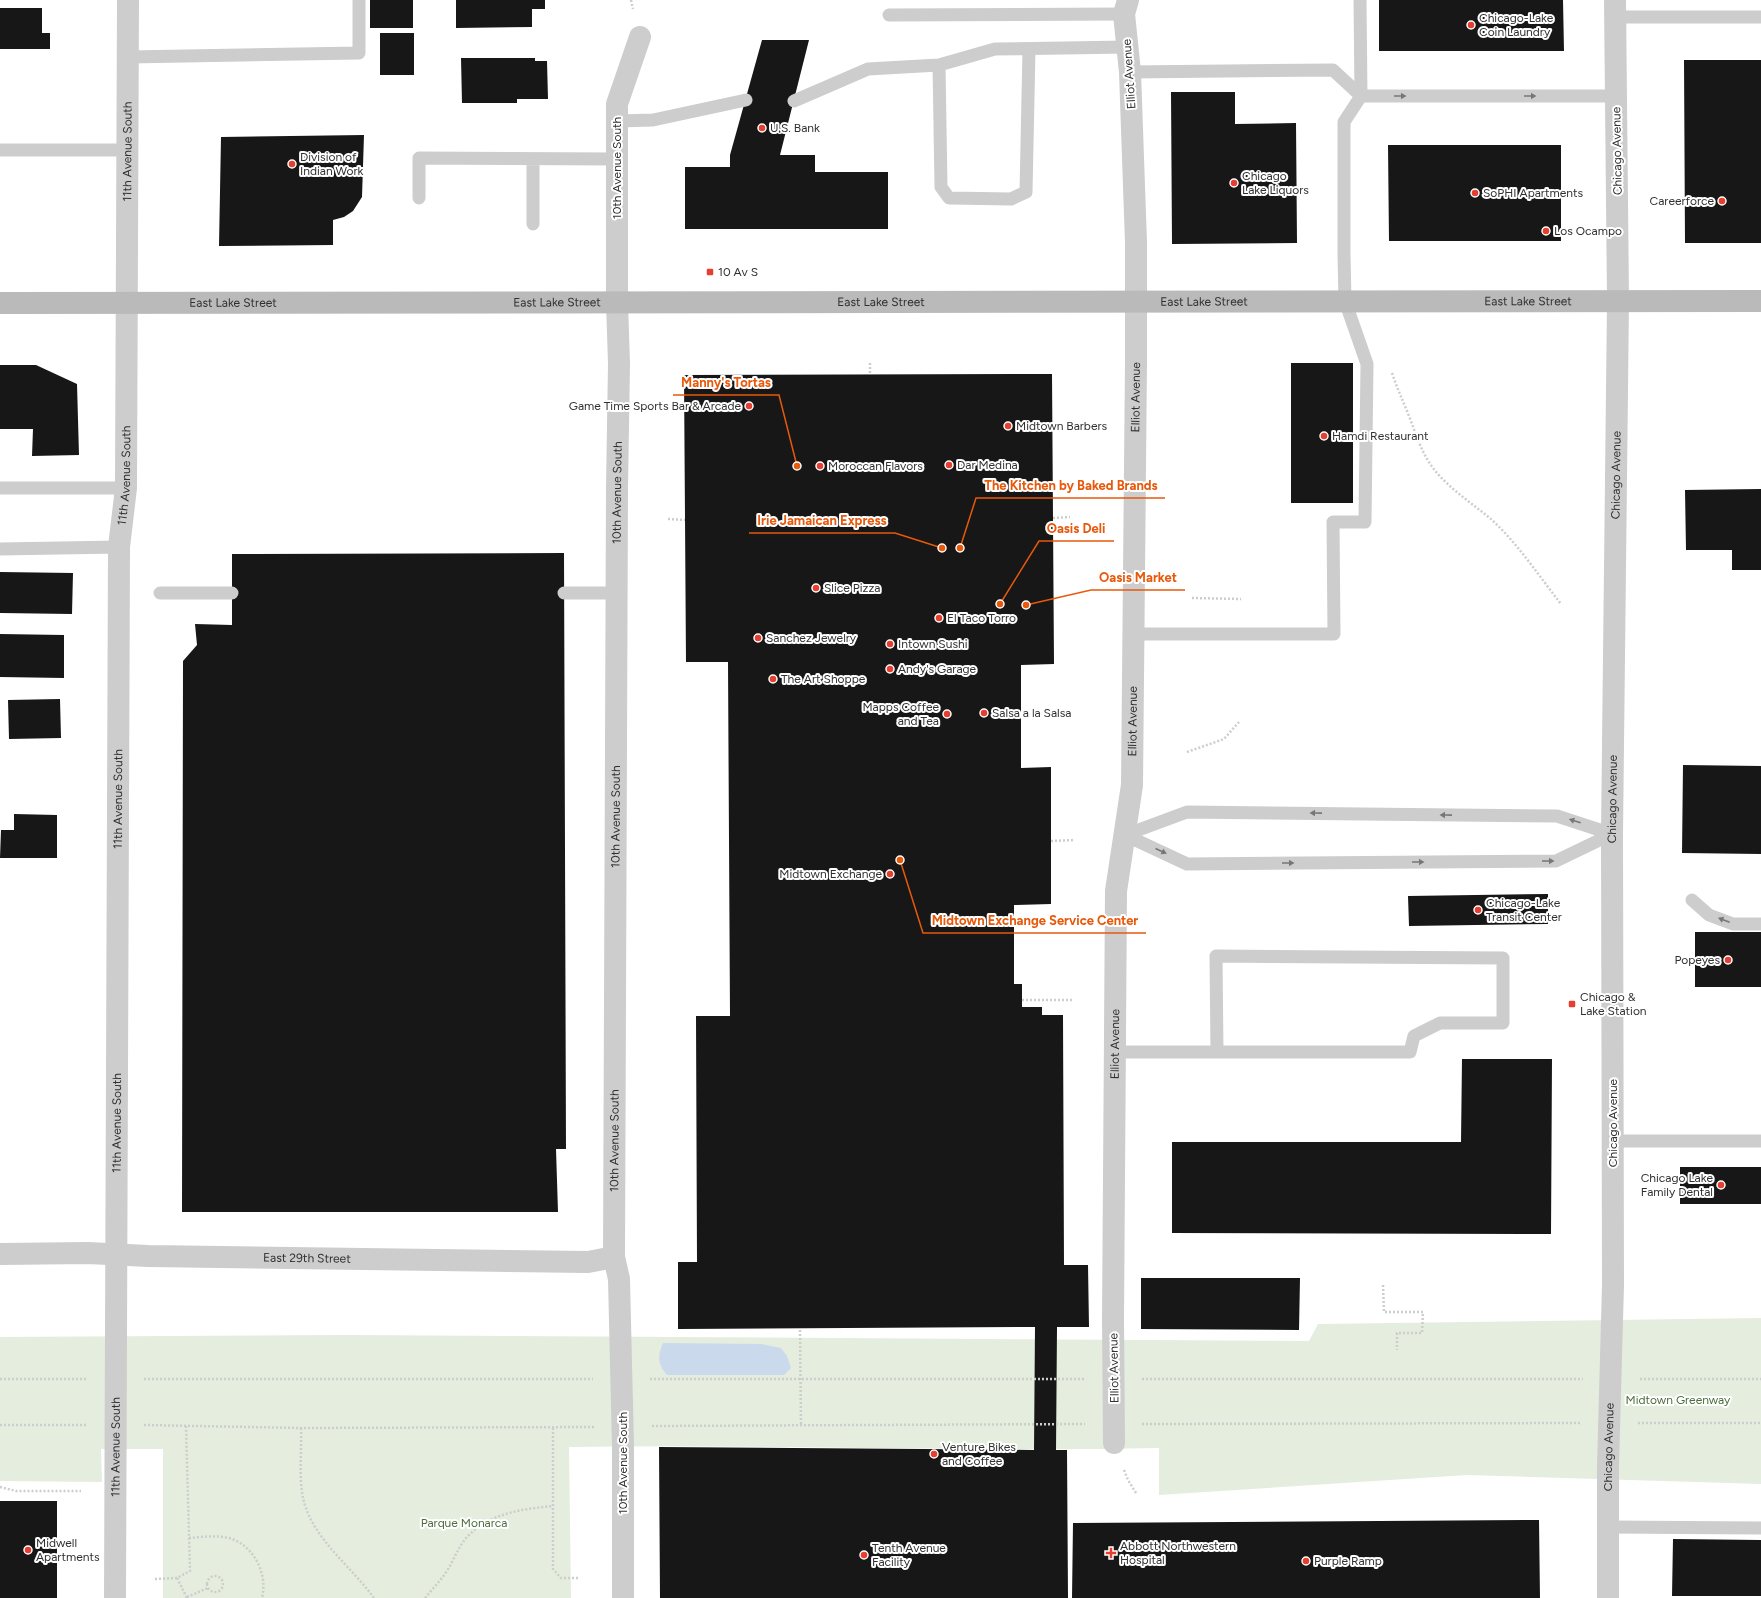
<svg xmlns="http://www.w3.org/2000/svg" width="1761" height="1598" viewBox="0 0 1761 1598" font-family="Figtree,sans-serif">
<rect width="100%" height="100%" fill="#fff"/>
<path fill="#e4edde" d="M1761 1318V1484L1467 1475 1159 1495V1448C962 1452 766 1444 569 1447L571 1598H163V1449H101L102 1482 0 1481V1337L347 1335 1309 1341 1318 1324Z"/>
<path fill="#cadaec" d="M663 1343 761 1344 781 1348 787 1356 791 1368 784 1375H667C658 1365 657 1357 663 1343Z"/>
<path fill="#171717" d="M370 0H413V28H370Z
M456 0H545V9H532V27L456 28Z
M1379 0H1563L1564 51H1379Z
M0 8H42V33H50V49H0Z
M380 33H414V75H380Z
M762 40H809L780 155H815V172H888V229H685V167H730V155Z
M461 58H535V61H547L548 99H517V103H462Z
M1684 60H1761V243H1685Z
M1171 92H1235V124L1296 123 1297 243 1172 244Z
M364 135 362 197 353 211 344 217 333 220V245L219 246 221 137Z
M1388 145H1561V241H1389Z
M1291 363H1353V503H1291Z
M0 365H36L77 384 79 455 32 456 33 429H0Z
M1052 374 1054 664 1021 665V768L1051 767V904L1014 905V984H1022V1007H1042V1015H1063L1064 1265H1088L1089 1327H1057L1056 1450H1067L1068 1598H660L659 1447 1034 1450 1035 1327 678 1329V1262H697L696 1016H730L728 662H686L684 375Z
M1761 489V570H1732V550H1686L1685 490Z
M564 553 566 1149H556L558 1212H182L183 661 197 645 195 624 232 625V554Z
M0 572 73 573 72 614 0 613Z
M0 634 64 635V678L0 677Z
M60 699 61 738 9 739 8 700Z
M1683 765 1761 766V854L1682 853Z
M14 814 57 815V858H0L1 830H14Z
M1548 894V924L1409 926 1408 896Z
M1695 932H1761V987H1695Z
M1462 1059H1552L1551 1234 1172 1233V1142H1461Z
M1680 1167H1761V1204H1680Z
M1141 1278H1300L1299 1330 1141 1329Z
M0 1501H57V1598H0Z
M1539 1520 1540 1598H1072L1073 1523Z
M1673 1539 1761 1540V1596H1672Z"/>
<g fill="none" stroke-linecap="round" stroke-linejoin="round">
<path stroke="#cdcdcd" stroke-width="2.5" stroke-dasharray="2 2" stroke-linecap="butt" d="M631 0 633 9
M870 363V374
M1392 373C1397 388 1403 401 1409 416 1416 434 1421 452 1433 468 1449 489 1472 503 1492 520 1518 544 1539 576 1561 604
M1053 518 1070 517
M668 519 685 520
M1192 598 1241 599
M1187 752 1224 739 1239 722
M1051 841 1075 840
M1022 1000H1074
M1383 1285 1384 1312H1423L1422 1333H1397V1350
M800 1330 801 1425
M0 1379H87
M144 1379H593
M650 1379H1085
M1142 1379H1583
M1640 1379H1761
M1638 1423H1761
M1142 1424 1581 1423
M0 1425H87
M144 1425 301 1428 595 1427
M652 1426 1085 1424
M301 1428C302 1452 298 1479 304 1502 315 1541 351 1566 374 1598
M553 1428V1569L561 1578H580
M1124 1470 1128 1480 1136 1493
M0 1487 16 1491H81
M189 1538C202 1537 216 1535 229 1538 254 1545 268 1574 262 1598
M207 1584a8 8 0 1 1 16 0a8 8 0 1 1-16 0Z
M177 1578 187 1598
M155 1579 177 1578 190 1571 186 1426
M187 1597 208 1588
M425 1598C434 1587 445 1576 451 1564 456 1554 460 1545 467 1537 489 1513 523 1509 553 1506"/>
<path stroke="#cdcdcd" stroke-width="13" d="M1360 0 1361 96H1616
M889 15 1124 14
M1615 17H1761
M129 57 359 53V0
M939 65 941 187 949 198 1011 199 1026 192 1029 49
M1130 72 1333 70 1361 96 1344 122V254L1345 301 1367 364 1365 522H1333L1334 634H1134
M794 101 868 69 939 65 995 49 1127 47
M617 121 653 120 746 100
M0 150H128
M419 198V158L617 159
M533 224V159
M0 488H126
M0 549 119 547
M160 593H232
M564 593H616
M1125 835 1187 864 1556 861 1612 834
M1125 835 1187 812 1557 816 1612 834
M1692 900 1709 915 1733 924H1761
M1115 1052H1217L1216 956 1503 958V1023H1440L1414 1036 1410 1052H1217
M1613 1141H1761
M1608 1527 1761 1528"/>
<g stroke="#cdcdcd" stroke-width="22">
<path id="s1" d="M0 1254 88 1253 148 1256 588 1262 614 1257"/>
<path id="s2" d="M1114 1443 1113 1320 1116 891 1132 785 1136 361V243L1130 72 1124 14 1128 0"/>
<path id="s3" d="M115 1598 119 547 126 488 128 0"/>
<path id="s4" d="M623 1598V1447L619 1279 614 1257 617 488 619 364 617 302V104L640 37"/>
</g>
<path stroke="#cdcdcd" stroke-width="22" id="s5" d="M1608 1598V1466L1613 1285 1612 834 1618 301 1615 0"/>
<path stroke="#bababa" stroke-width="22" id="s6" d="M0 303 1761 301"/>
</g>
<defs><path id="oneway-solid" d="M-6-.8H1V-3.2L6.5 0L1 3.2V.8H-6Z"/></defs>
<g fill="#777">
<use href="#oneway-solid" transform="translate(1400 96)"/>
<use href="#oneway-solid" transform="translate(1530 96)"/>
<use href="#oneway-solid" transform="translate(1316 813) rotate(-179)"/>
<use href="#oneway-solid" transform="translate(1446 815) rotate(-179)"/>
<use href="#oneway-solid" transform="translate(1575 821) rotate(-162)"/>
<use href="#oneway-solid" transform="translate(1161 851) rotate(25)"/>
<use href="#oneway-solid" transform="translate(1548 861)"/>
<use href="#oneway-solid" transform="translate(1418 862)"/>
<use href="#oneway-solid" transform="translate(1288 863)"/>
<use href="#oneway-solid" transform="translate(1724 920) rotate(-159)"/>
</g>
<g fill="#e63f32" stroke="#fff" stroke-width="1.5">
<circle cx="1471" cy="25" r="4"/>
<circle cx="762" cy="128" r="4"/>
<circle cx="292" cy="164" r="4"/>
<circle cx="1234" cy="183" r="4"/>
<circle cx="1475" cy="193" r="4"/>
<circle cx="1722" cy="201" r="4"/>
<circle cx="1546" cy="231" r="4"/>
<rect x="706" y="268" width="8" height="8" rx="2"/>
<circle cx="749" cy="406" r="4"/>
<circle cx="1008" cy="426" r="4"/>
<circle cx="1324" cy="436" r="4"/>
<circle cx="949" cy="465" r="4"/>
<circle cx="820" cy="466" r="4"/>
<circle cx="816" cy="588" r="4"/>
<circle cx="939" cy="618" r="4"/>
<circle cx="758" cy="638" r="4"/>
<circle cx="890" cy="644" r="4"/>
<circle cx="890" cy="669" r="4"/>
<circle cx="773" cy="679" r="4"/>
<circle cx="984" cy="713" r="4"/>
<circle cx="947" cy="714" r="4"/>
<circle cx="890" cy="874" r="4"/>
<circle cx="1478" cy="910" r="4"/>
<circle cx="1728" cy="960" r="4"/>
<rect x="1568" y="1000" width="8" height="8" rx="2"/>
<circle cx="1721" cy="1185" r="4"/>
<circle cx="934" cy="1454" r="4"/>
<circle cx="28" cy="1550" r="4"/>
<path d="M1109 1547h4v4h4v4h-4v4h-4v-4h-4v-4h4z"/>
<circle cx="864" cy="1555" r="4"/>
<circle cx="1306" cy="1561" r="4"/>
</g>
<g text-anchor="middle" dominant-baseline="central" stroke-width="4" stroke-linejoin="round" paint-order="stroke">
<g font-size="12" fill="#303030" stroke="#fff" text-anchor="start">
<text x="1479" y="18">Chicago-Lake<tspan x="1479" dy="14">Coin Laundry</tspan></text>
<text x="770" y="128">U.S. Bank</text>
<text x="300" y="157">Division of<tspan x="300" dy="14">Indian Work</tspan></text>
<text x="1242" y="176">Chicago<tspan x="1242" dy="14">Lake Liquors</tspan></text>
<text x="1483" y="193">SoPHI Apartments</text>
<text x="1714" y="201" text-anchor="end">Careerforce</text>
<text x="1554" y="231">Los Ocampo</text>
<text x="718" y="272">10 Av S</text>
<text x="741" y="406" text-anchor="end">Game Time Sports Bar &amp; Arcade</text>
<text x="1016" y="426">Midtown Barbers</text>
<text x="1332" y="436">Hamdi Restaurant</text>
<text x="957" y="465">Dar Medina</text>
<text x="828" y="466">Moroccan Flavors</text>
<text x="824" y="588">Slice Pizza</text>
<text x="947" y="618">El Taco Torro</text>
<text x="766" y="638">Sanchez Jewelry</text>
<text x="898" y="644">Intown Sushi</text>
<text x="898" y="669">Andy's Garage</text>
<text x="781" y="679">The Art Shoppe</text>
<text x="939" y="707" text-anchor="end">Mapps Coffee<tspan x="939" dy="14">and Tea</tspan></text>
<text x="992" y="713">Salsa a la Salsa</text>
<text x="882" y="874" text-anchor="end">Midtown Exchange</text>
<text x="1486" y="903">Chicago-Lake<tspan x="1486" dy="14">Transit Center</tspan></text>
<text x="1720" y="960" text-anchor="end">Popeyes</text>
<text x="1580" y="997">Chicago &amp;<tspan x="1580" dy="14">Lake Station</tspan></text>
<text x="1713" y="1178" text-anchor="end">Chicago Lake<tspan x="1713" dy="14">Family Dental</tspan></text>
<text x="942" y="1447">Venture Bikes<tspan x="942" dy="14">and Coffee</tspan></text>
<text x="36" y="1543">Midwell<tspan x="36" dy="14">Apartments</tspan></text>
<text x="1120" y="1546">Abbott Northwestern<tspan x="1120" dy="14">Hospital</tspan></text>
<text x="872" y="1548">Tenth Avenue<tspan x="872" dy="14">Facility</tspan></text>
<text x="1314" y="1561">Purple Ramp</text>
</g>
<g font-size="12" fill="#303030" stroke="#fff">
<text transform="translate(1129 74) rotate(-94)">Elliot Avenue</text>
<text stroke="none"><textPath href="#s3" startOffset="1447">11th Avenue South</textPath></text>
<text transform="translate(1617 151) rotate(-91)">Chicago Avenue</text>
<text transform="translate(617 168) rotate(-90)">10th Avenue South</text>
<text stroke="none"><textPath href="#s6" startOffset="1204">East Lake Street</textPath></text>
<text stroke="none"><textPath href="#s6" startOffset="1528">East Lake Street</textPath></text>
<text stroke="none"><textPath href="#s6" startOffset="557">East Lake Street</textPath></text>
<text stroke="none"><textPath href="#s6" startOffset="881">East Lake Street</textPath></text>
<text stroke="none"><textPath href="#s6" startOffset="233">East Lake Street</textPath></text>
<text stroke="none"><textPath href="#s2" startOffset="1047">Elliot Avenue</textPath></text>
<text stroke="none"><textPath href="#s3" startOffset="1123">11th Avenue South</textPath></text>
<text stroke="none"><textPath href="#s5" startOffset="1123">Chicago Avenue</textPath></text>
<text stroke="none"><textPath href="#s4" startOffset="1106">10th Avenue South</textPath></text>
<text stroke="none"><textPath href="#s2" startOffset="723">Elliot Avenue</textPath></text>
<text stroke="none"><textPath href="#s3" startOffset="799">11th Avenue South</textPath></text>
<text stroke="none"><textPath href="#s5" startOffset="799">Chicago Avenue</textPath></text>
<text stroke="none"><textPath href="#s4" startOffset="782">10th Avenue South</textPath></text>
<text stroke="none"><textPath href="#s2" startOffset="399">Elliot Avenue</textPath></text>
<text stroke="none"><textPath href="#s3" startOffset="475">11th Avenue South</textPath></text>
<text transform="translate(1613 1123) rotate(-90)">Chicago Avenue</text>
<text stroke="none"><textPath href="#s4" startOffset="458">10th Avenue South</textPath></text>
<text stroke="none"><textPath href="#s1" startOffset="307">East 29th Street</textPath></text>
<text transform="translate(1114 1368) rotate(-91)">Elliot Avenue</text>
<text stroke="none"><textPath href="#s3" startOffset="151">11th Avenue South</textPath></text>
<text stroke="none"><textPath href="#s5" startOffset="151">Chicago Avenue</textPath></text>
<text transform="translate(623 1463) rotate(-90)">10th Avenue South</text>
</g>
<g font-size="12" fill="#4c6c3c" stroke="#fff">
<text x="1678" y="1400">Midtown Greenway</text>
<text x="464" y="1523">Parque Monarca</text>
</g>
</g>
<path fill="none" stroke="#e8590c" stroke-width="1.5" d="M797 466L779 395H673M960 548L976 498H1165M942 548L895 533H749M1000 604L1039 541H1114M1026 605L1091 590H1185M900 860L923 933H1146"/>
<g fill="#e8590c" stroke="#fff" stroke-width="1.5">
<circle cx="797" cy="466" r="4"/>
<circle cx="960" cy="548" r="4"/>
<circle cx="942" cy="548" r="4"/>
<circle cx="1000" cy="604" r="4"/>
<circle cx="1026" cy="605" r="4"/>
<circle cx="900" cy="860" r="4"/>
</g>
<g font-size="13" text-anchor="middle" font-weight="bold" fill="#e8590c" stroke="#fff" stroke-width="4" stroke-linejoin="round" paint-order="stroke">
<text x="726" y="387">Manny's Tortas</text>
<text x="1071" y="490">The Kitchen by Baked Brands</text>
<text x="822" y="525">Irie Jamaican Express</text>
<text x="1076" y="533">Oasis Deli</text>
<text x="1138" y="582">Oasis Market</text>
<text x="1035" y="925">Midtown Exchange Service Center</text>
</g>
</svg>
